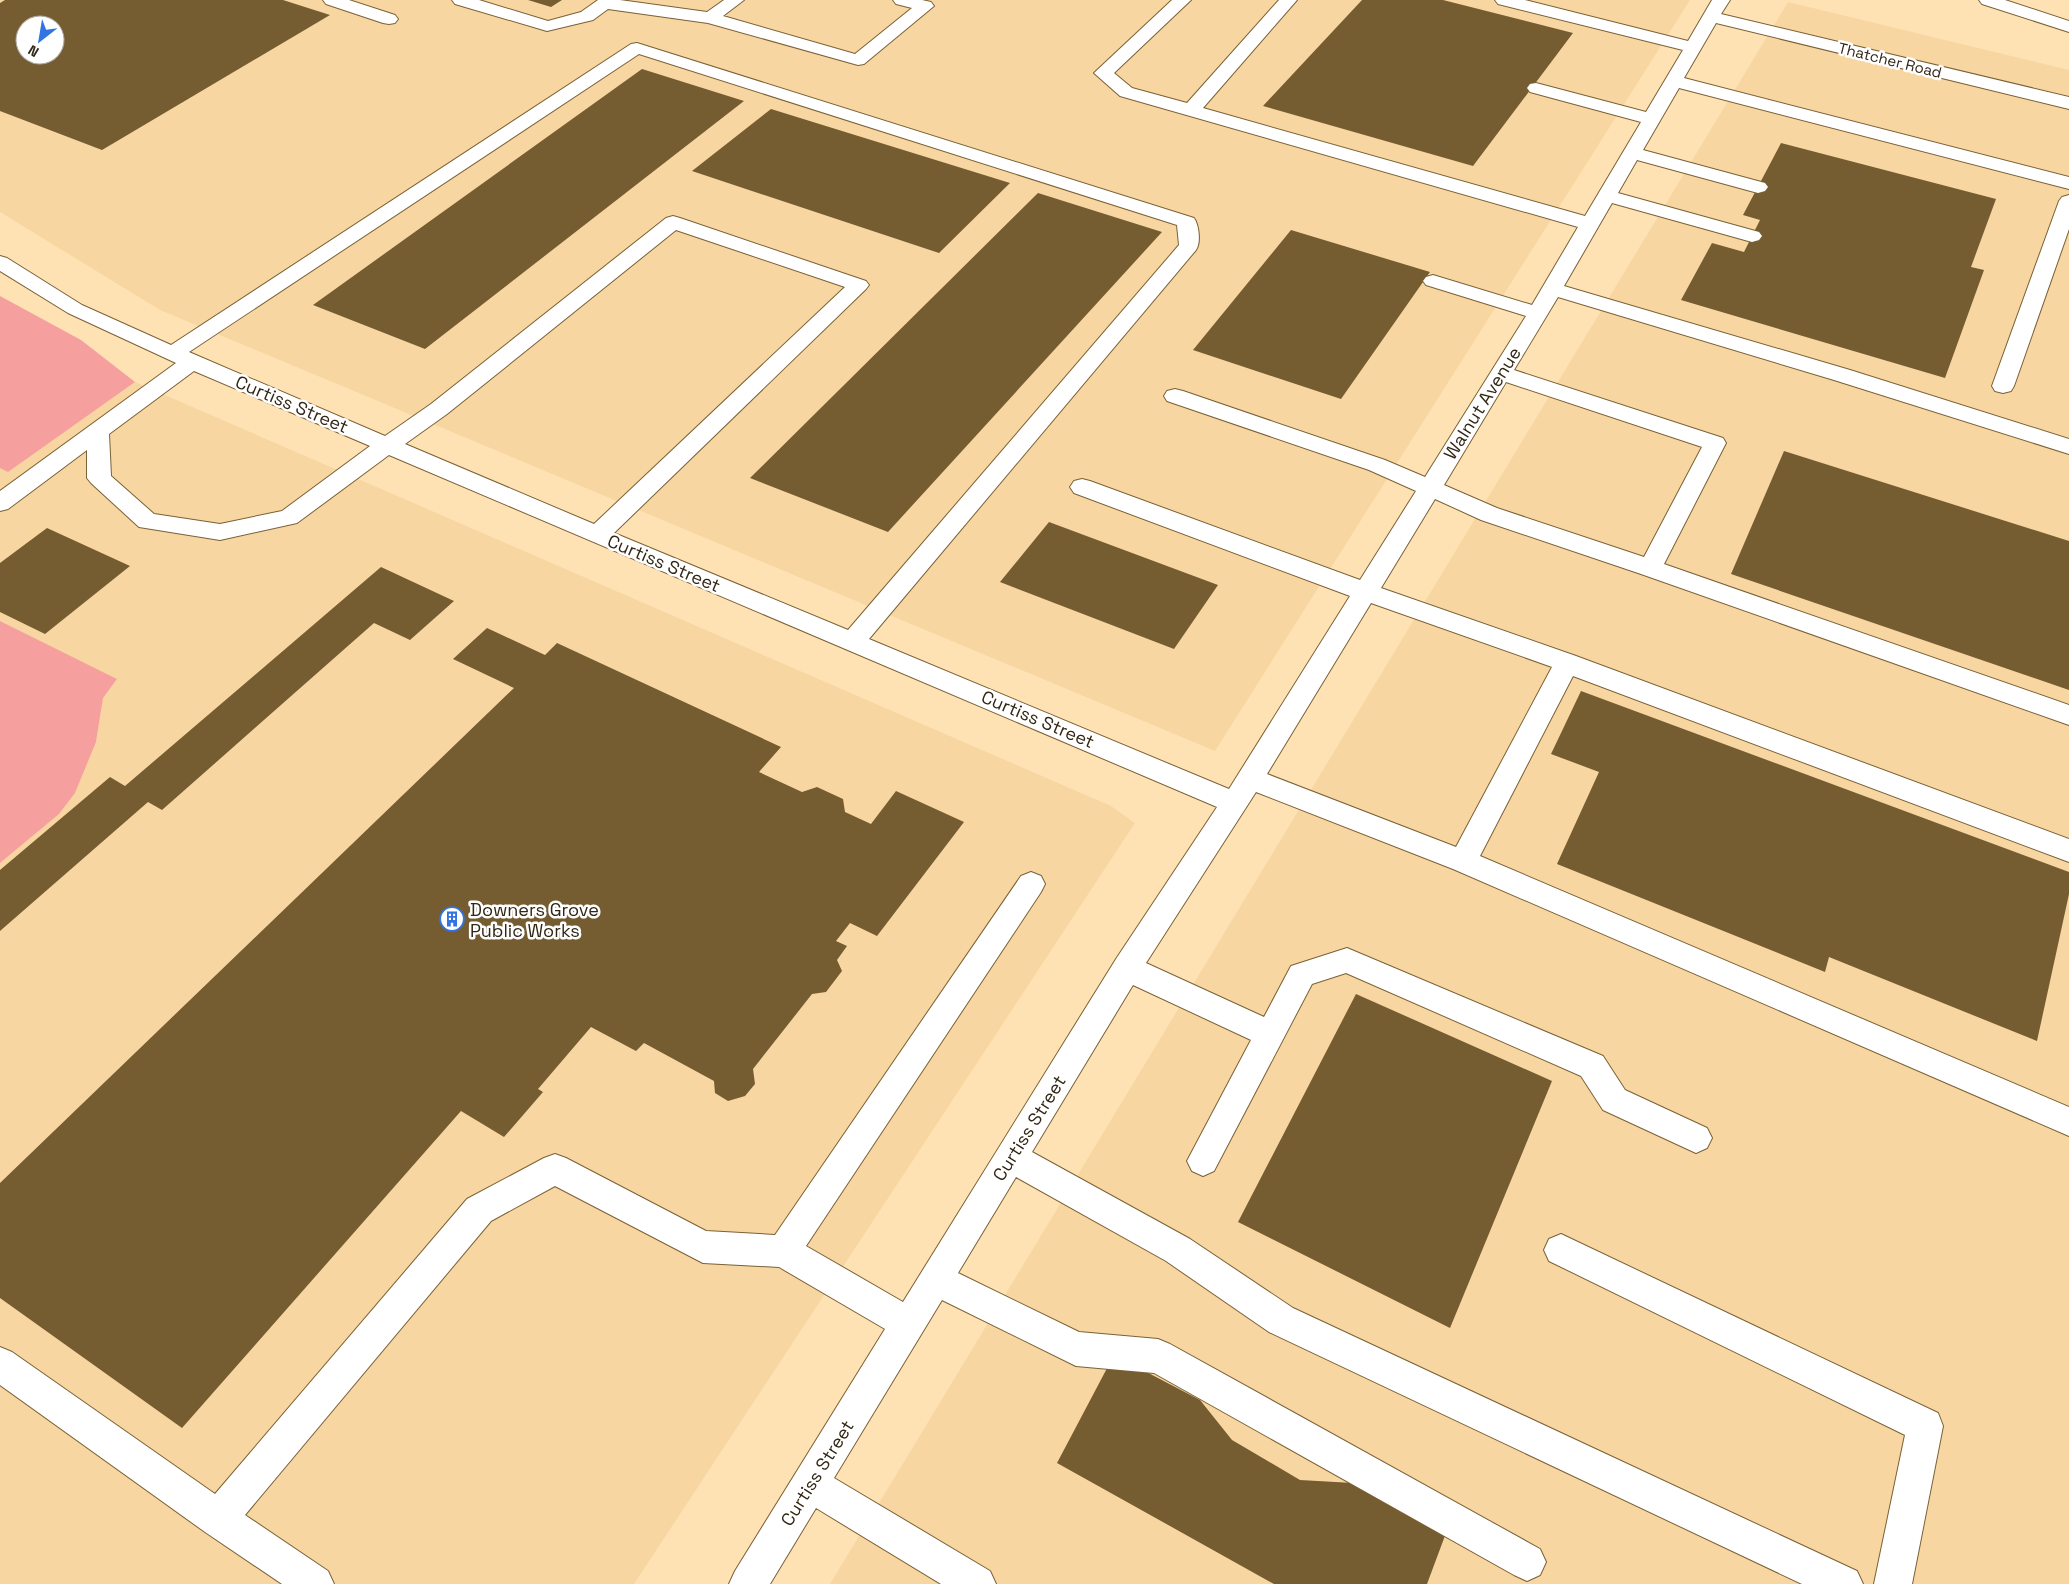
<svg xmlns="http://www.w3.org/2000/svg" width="2069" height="1584" viewBox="0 0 2069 1584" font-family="'Space Grotesk',sans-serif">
<rect width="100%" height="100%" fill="#ffe2b3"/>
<path fill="#f7d6a1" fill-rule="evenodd" d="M0 0H1690L1215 751 160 310 0 212ZM25 25H55V55H25Z
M1788 2 2069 70V1584H830Z
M135 382 1111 806 1135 823 634 1584H0V863L59 814 75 793 96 742 103 698 117 679 0 621V468L8 471Z"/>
<path fill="#f69f9f" d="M0 296 81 340 135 382 8 472 0 468Z
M0 621 117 679 103 698 96 742 75 793 59 814 0 863Z"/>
<path fill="#755c31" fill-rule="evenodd" d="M5 0H283L330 15 102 150 0 111V3ZM25 25H55V55H25Z
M528 0H562L551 7Z
M1362 0H1443L1573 33 1473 166 1263 106Z
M642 69 744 101 425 349 313 305Z
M771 109 1010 183 939 253 692 171Z
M1781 143 1996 199 1971 267 1984 270 1945 378 1681 300 1712 243 1744 252 1760 220 1743 215Z
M1038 193 1162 232 888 532 750 478Z
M1291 230 1430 272 1341 399 1193 350Z
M1784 451 2069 541V690L1731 574Z
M1049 522 1218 585 1174 649 1000 582Z
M47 528 130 566 45 634 0 612V563Z
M381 567 454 601 410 640 374 623 162 810 148 802 0 931V870L110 777 125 786Z
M487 628 545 655 557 643 781 747 759 772 802 792 817 787 843 799 845 812 871 824 896 791 964 822 877 936 850 923 836 941 847 946 837 960 842 971 826 992 812 994 753 1069 755 1084 745 1096 728 1101 715 1093 714 1081 644 1043 636 1051 591 1027 538 1089 543 1092 504 1137 461 1111 182 1428 0 1298V1183L514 688 453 659Z
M1581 691 2069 872V894L2037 1041 1829 957 1825 972 1557 864 1599 772 1551 754Z
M1356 994 1552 1081 1450 1328 1238 1222Z
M1114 1355 1200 1400 1232 1440 1300 1480 1353 1483 1446 1533 1427 1584H1274L1057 1463Z"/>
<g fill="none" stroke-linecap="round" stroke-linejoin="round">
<g stroke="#7a6136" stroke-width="2">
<path id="minor" d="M323 0H349L395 15 398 19 395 23 389 24 383 23 326 4Z
M452 0H479L548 21 581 12 598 0H620L707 12 724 0H744L723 16 855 54 912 8 896 4 893 0H922L931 2 934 6 864 64 858 65 708 23 608 9 593 20 547 31 455 4Z
M1172 0H1191L1114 73 1132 88 1187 103 1279 0H1297L1203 108 1585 216 1641 122 1530 92 1527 88 1530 84 1536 83 1646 112 1683 50 1498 4 1495 0H1525L1688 41 1712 0H1730L1721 14 2069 97V109L1716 23 1684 78 2069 177V189L1679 88 1643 150 1765 183 1768 187 1765 191 1758 193 1637 160 1618 193 1759 232 1762 236 1759 240 1752 242 1612 203 1564 286 1850 370 2069 439V454L1834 380 1558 297 1514 370 1723 438 1726 443 1664 564 2069 705V725L1641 574 1481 520 1435 499 1381 588 1576 656 2069 839V862L1573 676 1480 856 2069 1107V1136L1453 869 1256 792 1146 963 1264 1017 1291 966 1347 948 1603 1056 1625 1090 1707 1128 1712 1138 1707 1148 1696 1153 1603 1110 1581 1076 1346 973 1312 984 1214 1171 1203 1176 1192 1171 1187 1161 1251 1040 1133 985 1032 1152 1190 1239 1293 1308 1857 1571 1863 1584H1802L1269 1332 1166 1261 1016 1177 958 1273 1079 1332 1158 1339 1170 1344 1540 1549 1546 1562 1540 1575 1527 1581 1514 1575 1154 1373 1076 1366 942 1300 834 1478 990 1571 996 1584H941L816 1508 770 1584H729L735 1571 885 1329 779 1267 703 1263 555 1186 491 1221 245 1515 328 1571 334 1584H282L205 1532 0 1385V1347L12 1352 215 1494 467 1199 544 1158 555 1154 566 1158 706 1231 775 1235 1021 876 1031 872 1041 876 1045 884 1041 892 806 1246 903 1302 1116 959 1217 807 389 455 297 523 220 540 139 527 91 483 87 478V450L8 509 0 511V491L176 363 68 313 0 271V256L7 258 82 305 171 345 631 44 637 43 1194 218C1199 225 1201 243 1196 250L869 639 1229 789 1350 596 1074 493 1070 487 1074 481 1082 479 1090 481 1360 580 1416 491 1369 470 1167 401 1164 396 1167 391 1175 389 1183 391 1385 460 1425 477 1526 316 1426 285 1423 281 1426 277 1433 275 1532 305 1578 227 1120 96 1094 73ZM639 54 1177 225 1179 245 848 630 614 533 866 289 869 285 866 281 680 218 673 216 666 218 431 404 385 436 189 352ZM676 230 845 287 594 524 405 444 447 414ZM194 371 370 446 282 511 220 524 154 514 111 476 109 434ZM1506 382 1702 447 1644 557 1497 508 1444 485ZM1371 603 1552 667 1456 847 1267 774Z
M1979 0H2005L2069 21V32L1982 4Z
M2069 195V229L2014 386 2011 391 2003 393 1995 391 1992 386 2059 201 2062 197Z
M1561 1234 1938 1413 1943 1426 1912 1584H1874L1905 1435 1549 1261 1544 1250 1549 1239Z"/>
</g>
<use href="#minor" fill="#fff" fill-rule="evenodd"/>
</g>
<defs>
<g id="building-ring" transform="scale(1.25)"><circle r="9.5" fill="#fff" stroke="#3174e2" stroke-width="1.5"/><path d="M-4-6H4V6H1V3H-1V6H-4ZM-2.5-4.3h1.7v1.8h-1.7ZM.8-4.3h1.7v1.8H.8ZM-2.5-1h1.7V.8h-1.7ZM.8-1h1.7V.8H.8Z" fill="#3174e2"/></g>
</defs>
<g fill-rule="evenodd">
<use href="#building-ring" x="452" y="919"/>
</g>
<g text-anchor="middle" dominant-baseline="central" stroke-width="5" stroke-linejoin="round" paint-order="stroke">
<g font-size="15" fill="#322715" stroke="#fff">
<text transform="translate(1890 60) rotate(14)">Thatcher Road</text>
</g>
<g font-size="18" fill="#322715" stroke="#fff">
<text transform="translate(1482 403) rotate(-58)">Walnut Avenue</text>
<text transform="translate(292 404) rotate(23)">Curtiss Street</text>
<text transform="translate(664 563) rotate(23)">Curtiss Street</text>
<text transform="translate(1038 719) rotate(23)">Curtiss Street</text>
<text transform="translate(1029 1128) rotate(-58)">Curtiss Street</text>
<text transform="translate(817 1473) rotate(-58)">Curtiss Street</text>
</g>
<g font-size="18" fill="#322715" stroke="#fff" text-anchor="start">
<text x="470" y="909">Downers Grove<tspan x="470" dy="21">Public Works</tspan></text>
</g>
</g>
<g transform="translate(40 40) rotate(211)"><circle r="24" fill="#ffffff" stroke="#ada9a1"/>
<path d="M0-4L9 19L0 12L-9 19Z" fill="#3174e2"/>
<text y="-8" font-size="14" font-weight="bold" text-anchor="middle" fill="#322715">N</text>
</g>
</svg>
